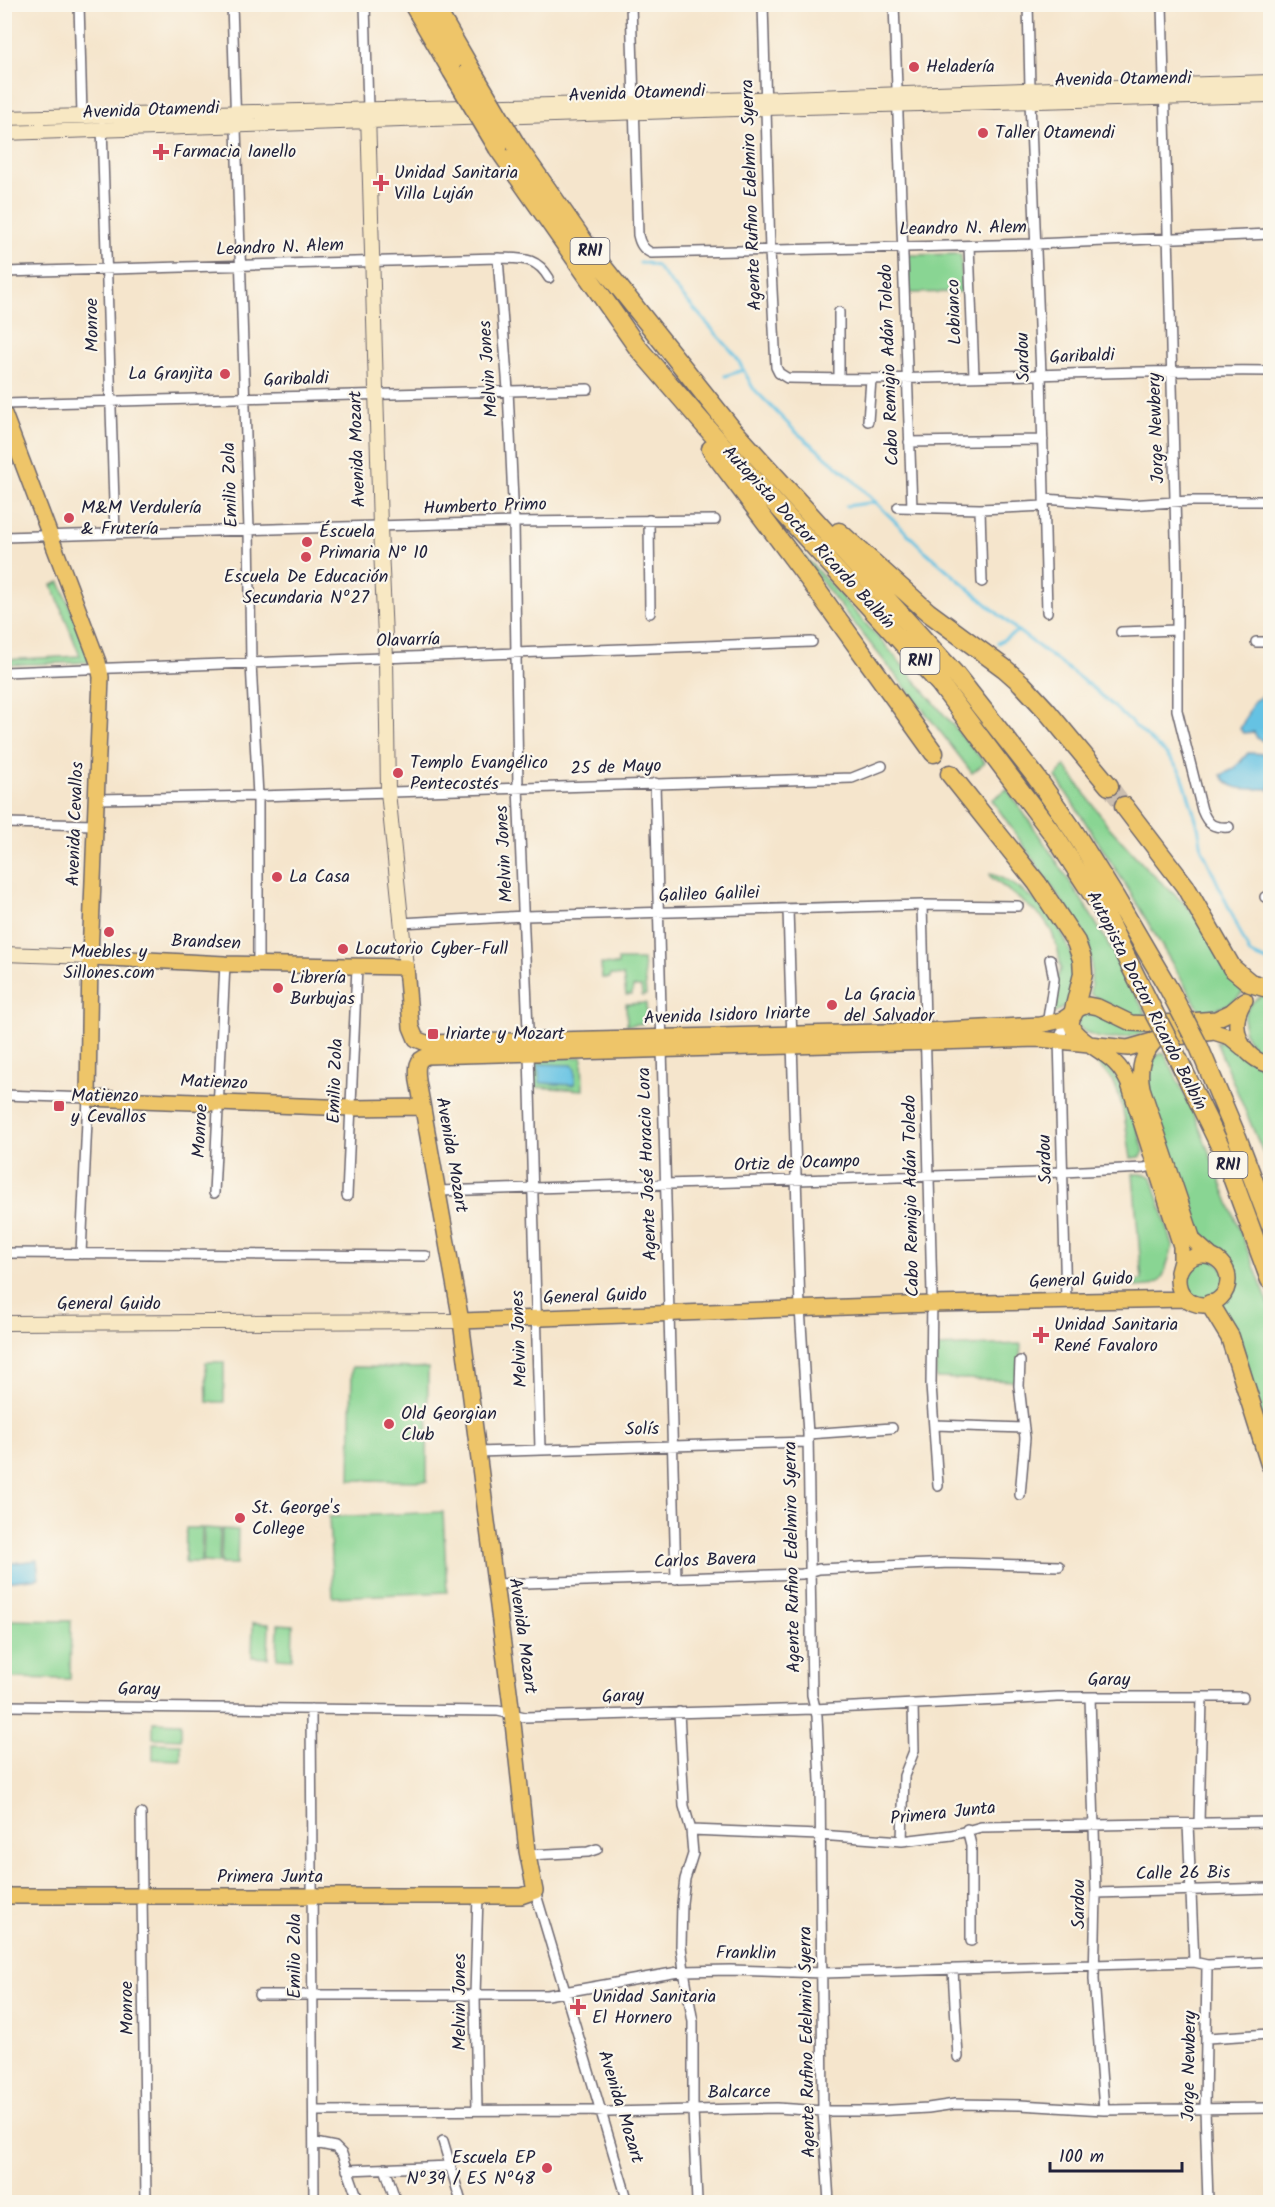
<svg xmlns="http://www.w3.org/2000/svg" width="1275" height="2207" viewBox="0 0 1275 2207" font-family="Kalam,sans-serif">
<rect width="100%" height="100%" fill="#fbf7ec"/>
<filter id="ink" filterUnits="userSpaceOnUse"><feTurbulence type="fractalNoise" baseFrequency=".0167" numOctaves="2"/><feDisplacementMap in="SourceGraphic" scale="12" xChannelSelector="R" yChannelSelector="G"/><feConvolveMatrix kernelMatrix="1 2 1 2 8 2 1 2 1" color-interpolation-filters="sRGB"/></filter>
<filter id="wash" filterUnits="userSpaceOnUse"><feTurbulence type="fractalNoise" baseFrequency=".008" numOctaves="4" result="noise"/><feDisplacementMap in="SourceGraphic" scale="24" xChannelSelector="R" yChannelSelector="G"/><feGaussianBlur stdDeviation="1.35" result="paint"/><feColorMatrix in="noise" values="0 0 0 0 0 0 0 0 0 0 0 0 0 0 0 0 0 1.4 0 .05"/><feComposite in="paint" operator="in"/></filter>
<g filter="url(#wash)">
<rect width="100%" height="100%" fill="#f5e5cc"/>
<path fill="#89d593" stroke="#567c67" stroke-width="1.5" d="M961 254 962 292 908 293 907 255Z
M789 539 886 646 985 763 972 773C913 694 848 619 789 539Z
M60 582 92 662 5 665 4 660 80 656 52 585Z
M1065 766 1109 827 1147 869 1187 906 1246 988C1236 1004 1217 1010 1200 1011L1127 887 1056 777Z
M1007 789C1059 863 1110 939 1149 1021L1138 1019 1090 994C1092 972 1093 954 1084 933L992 800Z
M990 873C1011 881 1028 893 1044 909 1065 930 1088 978 1066 1005 1063 1010 1056 1012 1051 1015L1056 981 1061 969 1058 950 1051 930 1041 916 991 877Z
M618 960H643L646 995 642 996 641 987H633L632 995H626L623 976 610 975V978H602L601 964 618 965Z
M1270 993V1057C1236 1047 1234 1001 1270 993Z
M646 1003 647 1019 642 1024 627 1025 626 1004Z
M1084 1011 1099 1015 1122 1027 1161 1028C1134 1035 1102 1050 1078 1026V1018Z
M1216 1042 1230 1044 1270 1071V1169Z
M1164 1052 1196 1119 1268 1302 1270 1315V1452L1222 1310 1221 1303 1230 1294 1233 1281 1230 1266 1227 1257 1200 1239 1148 1092 1146 1069 1155 1057Z
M1093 1055C1127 1075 1133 1116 1144 1151L1141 1157 1131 1158C1127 1136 1124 1099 1112 1080 1106 1070 1095 1067 1093 1055Z
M582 1057 583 1090 534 1087V1060Z
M1133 1174H1145L1152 1177 1173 1246 1163 1277 1159 1282 1150 1286 1135 1287V1281L1142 1280Z
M1181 1279a22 22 0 1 1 44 0a22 22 0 1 1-44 0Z
M1021 1344 1018 1381 936 1378 935 1347Z
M206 1362H224V1402H207Z
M352 1367 428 1368 427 1481 350 1480Z
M443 1512 447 1592 333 1597 329 1517Z
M186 1528H202L201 1562H185Z
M204 1528 220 1529 219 1563 203 1562Z
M222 1529 238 1530 237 1564H221Z
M5 1620 71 1621 70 1679 5 1678Z
M253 1623 269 1624 268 1658 252 1657Z
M278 1624 293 1625 292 1659 277 1658Z
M153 1722 181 1723V1739L153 1738Z
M153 1743 181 1744V1760L153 1759Z"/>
<path fill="#65c2e3" stroke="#44728f" stroke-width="1.5" d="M1270 691V730L1263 741 1257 738 1254 732 1244 733 1240 729 1254 701Z
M1248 753 1268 754 1270 759V792L1269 789C1249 788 1232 793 1221 775L1234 769Z
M540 1064 572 1065 575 1069V1083L572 1085 542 1083 540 1082 538 1066Z
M37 1560 39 1578 5 1582V1564Z"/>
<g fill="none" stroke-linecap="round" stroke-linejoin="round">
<path stroke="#65c2e3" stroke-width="3" d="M640 263H646L656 266 736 356 753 388 795 431 848 475 924 550 1018 631 1093 688 1166 754 1177 767 1182 775 1198 826 1202 849 1250 954 1270 962
M725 376 743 370
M846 506 876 502
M998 643 1018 631"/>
</g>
</g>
<g filter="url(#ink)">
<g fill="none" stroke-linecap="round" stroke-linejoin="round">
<path stroke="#cbbeaf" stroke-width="18" stroke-dasharray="18 9" stroke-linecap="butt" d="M1109 786 1124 806"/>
<g stroke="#6c666e" stroke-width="12">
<path id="street" d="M79 4 82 115
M232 4 249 530 251 663 258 796V965
M365 4 368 109
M631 4 638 235C640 244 643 249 651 253L1035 244 1270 234
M763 4 770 251 776 367 779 373 787 378C948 382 1109 369 1270 371
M894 4 912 508
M1028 4 1030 88
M1162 4 1177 575V710L1202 810C1208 825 1213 828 1229 827
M1030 101 1041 375 1047 612
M102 126 115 534
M969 246 974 376
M498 258 508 390 514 522 518 787 529 1054 540 1449
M4 272 498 258C522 259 536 256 549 278
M839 312V379
M4 404 588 389
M868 421 871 379
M909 442 1043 440
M1044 499 1129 505 1189 501H1270
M898 507 980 509 1044 506
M980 509 982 582
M649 520 650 613
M4 537 514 522 715 520
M1121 632 1177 630
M1256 642H1270
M4 672 812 642
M655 783 676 1579
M97 799 258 796 852 778 882 766
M4 823 96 825
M1265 897H1270
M922 905 932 1295 931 1385 938 1486
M788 909 800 1308 808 1434 812 1695 817 1716 820 1781 823 2111 829 2202
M401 923 525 916 922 905 1018 906
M1047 1025 1054 979 1050 959
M4 1095 88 1098 81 1254
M438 1191 1063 1172 1144 1168 1156 1165
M214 1193 225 964
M347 1196 357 967
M4 1253 426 1256
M1066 1301 1059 1039 1068 1018
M935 1425 1024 1428
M808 1434 892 1428
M478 1452 807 1442
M1020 1495 1025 1438 1019 1386 1020 1361
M495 1584 802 1574 819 1569 950 1563 1059 1566
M1090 1697 1096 1893 1094 1979 1104 2110
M4 1706 498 1711 525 1717 814 1709 1058 1697H1243
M311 1709 314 2202
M679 1712 684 1806 691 1830 693 1854 685 1879 682 1903 681 1946 684 1971 693 2022V2110L697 2202
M141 1814 146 2202
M1199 1823 1202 1697
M1188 1824 1194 1962
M967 1829 971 1845V1941
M691 1830 819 1835 902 1841 952 1835 981 1827 1270 1822
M902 1841 904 1776 914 1751 913 1704
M528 1855 588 1852 597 1849
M535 1891 628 2202
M1096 1893 1270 1888
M1207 1965 1205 2109 1208 2202
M953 1970 958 2057
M259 1995H547L684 1971 730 1970 823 1973 1194 1962 1207 1965 1270 1962
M1207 2038 1270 2034
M477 2110 475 1995 478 1895
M315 2111 592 2110 608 2112 777 2108 823 2111H873L928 2108 955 2104 1020 2105 1104 2110 1270 2108
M443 2141 461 2202
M315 2143 335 2147 342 2154 359 2202
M385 2168 396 2202
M347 2170 451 2166"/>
</g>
<g stroke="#6c666e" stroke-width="16">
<path id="secondary" d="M368 114 380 527 386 658 388 792 406 967
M4 118 633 103 1270 82
M4 133 765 108 1270 95
M4 954 90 957
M4 1323 461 1321"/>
</g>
<g stroke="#6c666e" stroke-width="18">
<path id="primary" d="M4 414 98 662 101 677 90 957 88 1098 352 1108 422 1107
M90 957 225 964 406 967 411 1027 416 1039 426 1043 925 1031 1040 1025 1062 1020 1080 1008 1088 1005 1098 1007 1131 1023 1150 1024 1216 1019 1231 1012 1245 1000
M1243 1003C1228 1029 1242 1058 1270 1065
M1073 1014 1071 1024 1074 1031C1094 1053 1115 1052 1129 1084L1181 1246V1261L1178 1272
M1156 1040C1142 1055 1138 1067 1142 1088L1193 1240 1210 1255
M1178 1280a25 25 0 1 1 50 0a25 25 0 1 1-50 0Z
M461 1321 931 1304 1186 1299
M4 1896H521L535 1891 527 1851 512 1714 461 1321 418 1081C417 1070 415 1059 428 1056L1040 1039 1128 1048 1156 1040 1214 1032 1230 1037 1243 1048"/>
</g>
<g stroke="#6c666e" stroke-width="21">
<path id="highway" d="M413 4 452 71
M433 4 470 68
M516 145 591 252 732 429 955 674 1036 777 1073 830 1115 897 1170 991
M498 148 638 348 727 451 940 684 1056 838 1102 909 1153 1011
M711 449 811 582 934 753
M839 532 928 612 1004 668 1021 683 1046 710 1109 786
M950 774 1037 883 1076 942 1082 959 1083 974 1073 1014
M1124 806 1185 886 1232 968 1250 983 1264 987
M1199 1047 1237 1137 1270 1224
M1176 1055 1222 1150 1270 1280
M1210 1304 1230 1337 1270 1464"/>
</g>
<use href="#street" stroke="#fff" stroke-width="9"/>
<use href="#secondary" stroke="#f8e8c3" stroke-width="14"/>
<use href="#primary" stroke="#eec569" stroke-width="15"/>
<use href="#highway" stroke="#eec569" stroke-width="18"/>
<g stroke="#6c666e" stroke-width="21" stroke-linecap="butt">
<path id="highway-bridge" d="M470 68 516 145
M452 71 498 148
M1170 991 1199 1047
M1153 1011 1176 1055"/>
</g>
<use href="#highway-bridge" stroke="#eec569" stroke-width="18"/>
</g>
</g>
<g fill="#d1495b" stroke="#fbf7ec" stroke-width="2">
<circle cx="914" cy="67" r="6"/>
<circle cx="983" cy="133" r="6"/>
<path d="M158 143h6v6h6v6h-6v6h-6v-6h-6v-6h6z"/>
<path d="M378 174h6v6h6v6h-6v6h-6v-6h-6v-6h6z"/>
<circle cx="225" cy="374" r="6"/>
<circle cx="69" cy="518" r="6"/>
<circle cx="307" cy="542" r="6"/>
<circle cx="306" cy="557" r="6"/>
<circle cx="398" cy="773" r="6"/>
<circle cx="277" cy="877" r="6"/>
<circle cx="109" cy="932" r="6"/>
<circle cx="343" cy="949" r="6"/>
<circle cx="278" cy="988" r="6"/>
<circle cx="832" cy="1005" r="6"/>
<rect x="427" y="1028" width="12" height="12" rx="3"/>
<rect x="53" y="1100" width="12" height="12" rx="3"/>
<path d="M1038 1326h6v6h6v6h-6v6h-6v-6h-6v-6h6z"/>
<circle cx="389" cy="1424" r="6"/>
<circle cx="240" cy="1518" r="6"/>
<path d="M575 1998h6v6h6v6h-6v6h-6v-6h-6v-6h6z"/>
<circle cx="547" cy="2168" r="6"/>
</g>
<g text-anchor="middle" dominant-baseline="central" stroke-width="4.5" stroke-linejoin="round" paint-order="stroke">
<g fill="#fbf7ec" stroke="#636270" stroke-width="1.5">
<rect x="570.5" y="238" width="39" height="26" rx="4.5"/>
<rect x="900.5" y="648" width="39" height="26" rx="4.5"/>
<rect x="1208.5" y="1152" width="39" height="26" rx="4.5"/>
</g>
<g font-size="16" font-weight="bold" fill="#22223b">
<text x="590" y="251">RN1</text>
<text x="920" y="661">RN1</text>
<text x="1228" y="1165">RN1</text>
</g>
<g font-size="18" fill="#22223b" stroke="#fbf7ec" text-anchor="start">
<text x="926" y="67">Heladería</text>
<text x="995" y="133">Taller Otamendi</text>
<text x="173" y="152">Farmacia Ianello</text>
<text x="394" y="173">Unidad Sanitaria<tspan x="394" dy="21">Villa Luján</tspan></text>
<text x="213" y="374" text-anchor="end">La Granjita</text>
<text x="81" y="508">M&amp;M Verdulería<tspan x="81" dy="21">&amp; Frutería</tspan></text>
<text x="319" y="532">Éscuela<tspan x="319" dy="21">Primaria N° 10</tspan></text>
<text x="306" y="577" text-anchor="middle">Escuela De Educación<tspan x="306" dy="21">Secundaria Nº27</tspan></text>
<text x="410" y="763">Templo Evangélico<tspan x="410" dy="21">Pentecostés</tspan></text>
<text x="289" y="877">La Casa</text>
<text x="355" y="949">Locutorio Cyber-Full</text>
<text x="109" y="952" text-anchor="middle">Muebles y<tspan x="109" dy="21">Sillones.com</tspan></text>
<text x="290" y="978">Librería<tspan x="290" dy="21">Burbujas</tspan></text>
<text x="844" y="995">La Gracia<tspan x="844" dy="21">del Salvador</tspan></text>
<text x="445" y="1034">Iriarte y Mozart</text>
<text x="71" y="1096">Matienzo<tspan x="71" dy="21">y Cevallos</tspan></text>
<text x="1054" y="1325">Unidad Sanitaria<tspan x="1054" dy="21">René Favaloro</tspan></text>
<text x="401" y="1414">Old Georgian<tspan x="401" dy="21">Club</tspan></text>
<text x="252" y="1508">St. George's<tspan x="252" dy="21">College</tspan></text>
<text x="592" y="1997">Unidad Sanitaria<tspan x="592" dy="21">El Hornero</tspan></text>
<text x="535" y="2158" text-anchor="end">Escuela EP<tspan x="535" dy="21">Nº39 / ES Nº48</tspan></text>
</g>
<g font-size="18" fill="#22223b" stroke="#fbf7ec">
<text transform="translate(1123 80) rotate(-1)">Avenida Otamendi</text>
<text transform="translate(637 94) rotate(-2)">Avenida Otamendi</text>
<text transform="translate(151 111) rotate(-2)">Avenida Otamendi</text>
<text transform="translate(752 195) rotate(-92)">Agente Rufino Edelmiro Syerra</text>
<text transform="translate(963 229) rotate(-1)">Leandro N. Alem</text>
<text transform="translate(280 248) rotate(-2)">Leandro N. Alem</text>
<text transform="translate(955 312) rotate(-92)">Lobianco</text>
<text transform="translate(93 325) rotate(-91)">Monroe</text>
<text transform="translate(1024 357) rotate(-92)">Sardou</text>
<text transform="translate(1082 357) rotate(-2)">Garibaldi</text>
<text transform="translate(890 365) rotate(-92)">Cabo Remigio Adán Toledo</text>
<text transform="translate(489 369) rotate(-94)">Melvin Jones</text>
<text transform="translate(296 380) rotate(-2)">Garibaldi</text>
<text transform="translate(1157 428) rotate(-92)">Jorge Newbery</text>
<text transform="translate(358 449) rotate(-92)">Avenida Mozart</text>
<text transform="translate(231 485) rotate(-92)">Emilio Zola</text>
<text transform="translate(485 507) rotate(-2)">Humberto Primo</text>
<text transform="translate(808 538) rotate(47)">Autopista Doctor Ricardo Balbín</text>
<text transform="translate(408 641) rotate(-2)">Olavarría</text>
<text transform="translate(616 768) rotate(-2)">25 de Mayo</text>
<text transform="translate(76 824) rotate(-88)">Avenida Cevallos</text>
<text transform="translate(505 854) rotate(-93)">Melvin Jones</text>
<text transform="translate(709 895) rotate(-2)">Galileo Galilei</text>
<text transform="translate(206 943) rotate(2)">Brandsen</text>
<text transform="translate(1146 1001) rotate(63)">Autopista Doctor Ricardo Balbín</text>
<text transform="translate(727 1016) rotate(-2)">Avenida Isidoro Iriarte</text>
<text transform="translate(336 1081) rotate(-88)">Emilio Zola</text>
<text transform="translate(214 1083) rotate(2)">Matienzo</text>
<text transform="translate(201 1131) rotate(-87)">Monroe</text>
<text transform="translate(451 1155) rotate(80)">Avenida Mozart</text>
<text transform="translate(1046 1159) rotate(-92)">Sardou</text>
<text transform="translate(648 1164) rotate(-92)">Agente José Horacio Lora</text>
<text transform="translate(797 1164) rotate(-2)">Ortiz de Ocampo</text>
<text transform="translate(912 1196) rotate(-91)">Cabo Remigio Adán Toledo</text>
<text transform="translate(1081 1281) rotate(-2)">General Guido</text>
<text transform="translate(595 1297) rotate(-2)">General Guido</text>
<text x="109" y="1304">General Guido</text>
<text transform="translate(520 1339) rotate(-92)">Melvin Jones</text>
<text transform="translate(642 1430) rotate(-1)">Solís</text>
<text transform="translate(793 1557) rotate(-91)">Agente Rufino Edelmiro Syerra</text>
<text transform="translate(705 1561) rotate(-2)">Carlos Bavera</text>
<text transform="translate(522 1636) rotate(82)">Avenida Mozart</text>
<text x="1109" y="1680">Garay</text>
<text transform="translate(139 1690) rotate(1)">Garay</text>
<text transform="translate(623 1697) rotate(-2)">Garay</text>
<text transform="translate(943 1814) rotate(-6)">Primera Junta</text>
<text transform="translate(1183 1874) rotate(-1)">Calle 26 Bis</text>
<text x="270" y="1877">Primera Junta</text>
<text transform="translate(1079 1904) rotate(-90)">Sardou</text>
<text transform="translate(746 1954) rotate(1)">Franklin</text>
<text transform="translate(295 1956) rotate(-90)">Emilio Zola</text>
<text transform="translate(460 2002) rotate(-90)">Melvin Jones</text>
<text transform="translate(128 2008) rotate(-91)">Monroe</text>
<text transform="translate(808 2042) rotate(-91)">Agente Rufino Edelmiro Syerra</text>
<text transform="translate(1190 2066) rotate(-89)">Jorge Newbery</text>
<text transform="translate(739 2093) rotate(-1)">Balcarce</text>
<text transform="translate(620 2107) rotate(73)">Avenida Mozart</text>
</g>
</g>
<rect width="1275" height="2207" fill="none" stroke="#fbf7ec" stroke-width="24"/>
<path d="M1050 2162v9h132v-9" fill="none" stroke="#22223b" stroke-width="3"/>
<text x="1059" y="2162" font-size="18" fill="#22223b" stroke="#fbf7ec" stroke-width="4.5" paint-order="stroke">100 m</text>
</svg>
